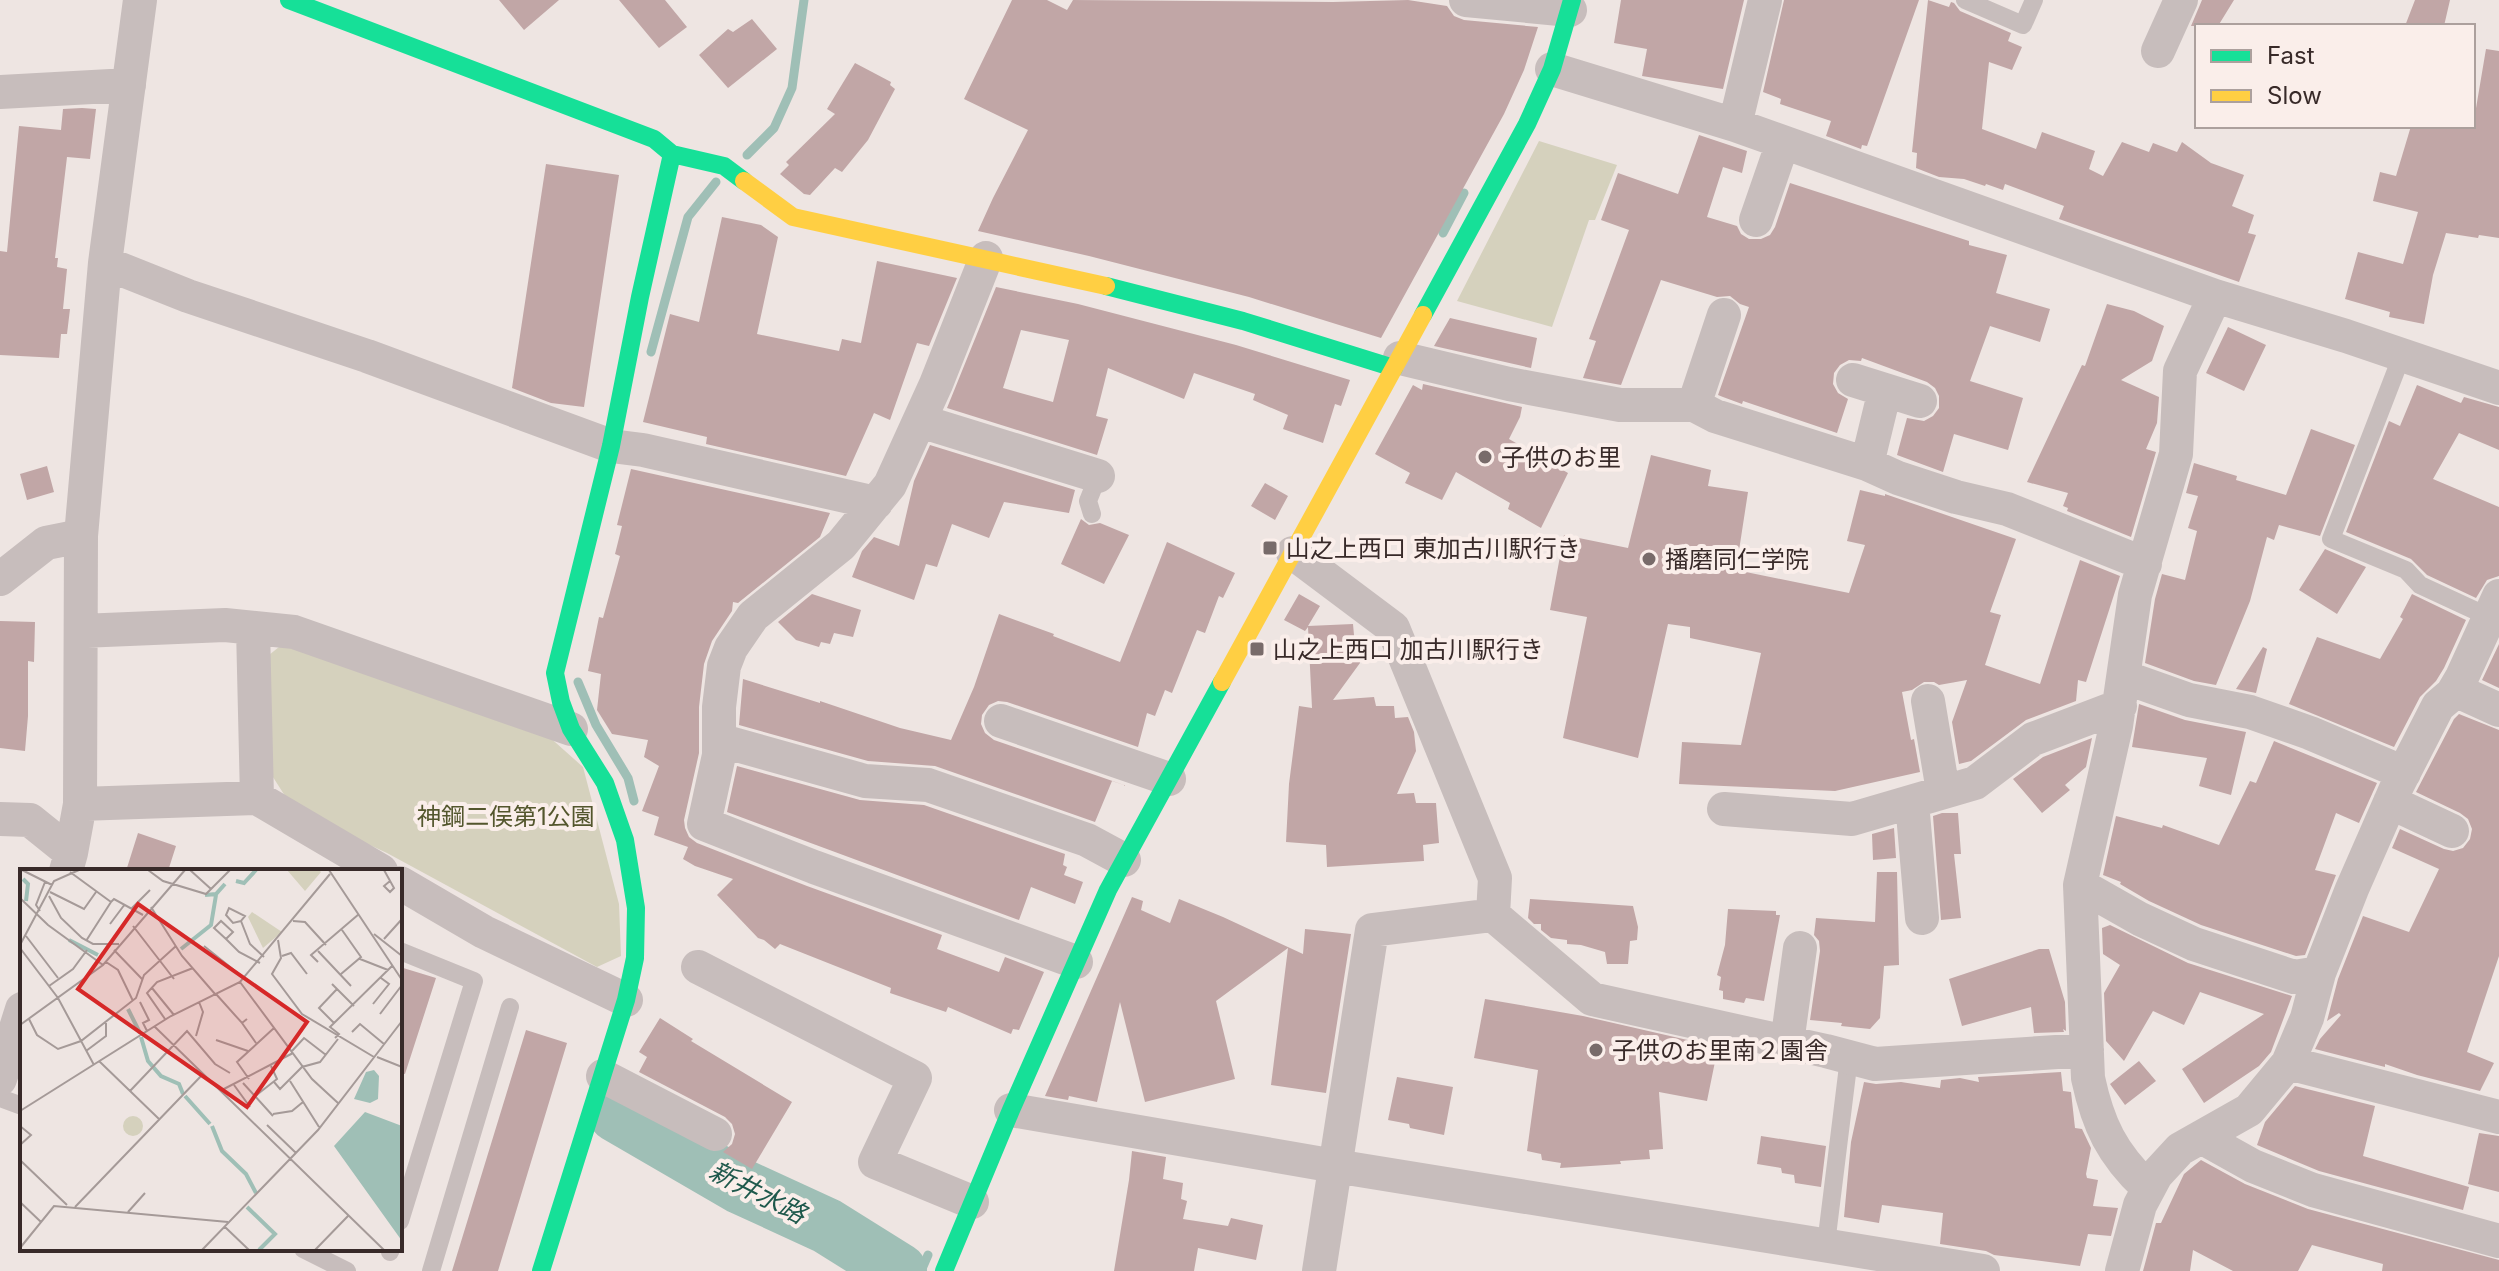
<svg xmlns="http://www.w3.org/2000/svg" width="2499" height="1271" viewBox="0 0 2499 1271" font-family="Inter,'Noto Sans JP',sans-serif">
<rect width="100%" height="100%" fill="#eee5e2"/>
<path fill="#d5d1bd" d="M1539 141 1617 165 1595 220H1589L1552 327 1457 301Z
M289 639 546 734 583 767 619 904 621 956 597 967 387 853 294 810 271 774 269 655Z"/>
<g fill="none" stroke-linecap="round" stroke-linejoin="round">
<path stroke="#9fbfb6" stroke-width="9" d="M747 155 774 128 792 88 804 0
M1443 233 1464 193
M651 352 688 217 716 182
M578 682 596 725 628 778 634 801
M921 1271 928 1255"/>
<path stroke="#9fbfb6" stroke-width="56" d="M616 1114 740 1186 827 1226 899 1271"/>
</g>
<path fill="#c1a6a6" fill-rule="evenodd" d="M499 0H559L524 30Z
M619 0H665L687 27 659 48Z
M1012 0H1047L1067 10 1073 0 1333 2 1408 0 1447 6 1454 16 1464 20 1538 27 1524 70 1504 114 1381 338 1249 297 1089 256 978 231 993 198 1028 130 964 99Z
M1621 0H1744L1723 89 1642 76 1647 49 1614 43Z
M1784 0H1919L1867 146 1862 145 1861 149 1826 136 1831 121 1780 104 1781 99 1763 92Z
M1928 0 1949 7 1951 2 1954 3 1960 11 2011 33 2008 41 2022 47 2012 70 1989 62 1982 129 2036 149 2042 132 2095 151 2089 169 2103 176 2122 142 2149 152 2153 143 2177 152 2182 142 2211 163 2244 175 2232 206 2254 215 2248 233 2256 235 2239 282 2059 219 2064 206 2005 184 2003 190 1986 184 1985 186 1964 179 1939 177 1916 168 1917 153 1912 152Z
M2202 0H2234L2218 26H2191Z
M2415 0H2450L2444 26H2405Z
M752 19 777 49 728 88 699 55 728 29 733 32Z
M2486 49 2499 51V238L2479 235 2478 238 2446 233 2433 275 2424 324 2389 317 2390 312 2345 299 2358 252 2403 264 2418 212 2373 201 2380 172 2396 176 2411 126H2473Z
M855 63 891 82 890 85 895 89 868 140 842 172 835 168 810 195 804 194 780 174 789 165 786 162 835 114 827 109Z
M82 108 96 109 90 159 67 157 55 258H58L57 267 67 269 63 309H70L67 334H61L59 358 0 355V251L7 252 19 126 61 130 63 109Z
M1699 135 1747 151 1742 173 1723 167 1707 217 1737 226 1741 234 1749 239H1761L1770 235 1775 227 1790 183 1969 241V245L2007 255 1996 293 2050 309 2040 342 1990 326 1970 381 2023 398 2008 450 1954 434 1943 472 1897 455 1907 418 1924 421 1933 416 1939 408V396L1935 388 1927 382 1862 358 1861 361 1849 360 1840 365 1834 373 1833 384 1838 393 1848 399 1837 433 1743 401 1742 404 1723 397 1718 395 1749 307 1740 304 1730 296 1717 297 1661 280 1621 385 1583 378 1596 341 1589 339 1629 230 1601 220 1618 173 1678 194Z
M546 164 619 175 584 407 551 403 512 388Z
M722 217 761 225 778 237 757 334 839 351 842 339 861 343 877 261 957 278 929 346 917 343 890 420 874 413 846 476 706 444 707 437 643 422 670 314 699 322Z
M996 287 1078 304 1236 345 1350 380 1341 406 1335 404 1323 443 1283 429 1288 415 1253 400 1255 394 1194 373 1184 399 1108 368 1096 416 1108 419 1097 455 947 408ZM1021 330 1069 340 1053 402 1003 388Z
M2107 304 2134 311 2164 326 2152 361 2121 380 2159 397 2157 423 2146 449 2156 452 2131 537 2067 511 2068 508 2063 506 2068 493 2027 482 2082 365 2085 366Z
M1450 318 1537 338 1531 368 1434 346Z
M2228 327 2266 345 2244 391 2206 373Z
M1423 384 1522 407 1520 417 1509 439 1568 473 1541 528 1508 509 1510 503 1456 472 1442 500 1405 483 1410 473 1375 454 1413 385 1422 390Z
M2417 385 2461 403 2464 397 2499 407V450L2459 433 2433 479 2499 507V576L2487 580 2476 598 2427 575 2411 559 2346 532 2389 421 2400 426Z
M2311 429 2355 445 2320 536 2279 525 2274 540 2267 537 2250 601 2216 685 2194 681 2145 663 2155 599 2162 574 2185 580 2197 531 2188 528 2198 496 2186 493 2194 463 2237 476 2236 480 2286 495Z
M930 445 1075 490 1069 513 1004 502 989 538 952 524 937 567 926 564 914 600 852 577 862 551 874 537 899 546 914 481Z
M1651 455 1711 470 1708 486 1748 492 1736 570 1849 593 1865 545 1847 541 1860 490 1885 496V494L2016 539 1990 612 2001 615 1985 665 2040 684 2080 560 2120 576 2086 682 2078 680 2076 701 2026 720 1971 761 1959 764 1952 722 1967 680 1939 685 1934 682H1924L1912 690 1902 692 1911 740 1914 739 1920 772 1835 791 1679 784 1682 742 1741 745 1761 653 1690 638V627L1668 624 1638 758 1563 738 1587 617 1550 610 1564 535 1628 548Z
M47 466 54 492 27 500 20 474Z
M631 469 830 513 820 537 738 603 733 602 732 611 712 641 704 664 699 707V753L684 820 685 828 689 837 697 843 807 886 942 935 937 949 999 972 1005 957 1044 972 1019 1030 1013 1029 1011 1034 948 1007 946 1012 890 993 891 988 780 944 775 949 764 940 758 938 717 895 733 879 695 866 683 859 688 847 654 835 659 817 642 811 659 766 644 757 648 740 612 734 597 710 601 674 588 671 599 617 603 618 620 556 615 554 622 526 617 525Z
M1265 483 1288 496 1275 520 1251 506Z
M1081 519 1089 525 1100 523 1129 535 1104 584 1061 564Z
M1167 542 1235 573 1223 598 1219 596 1205 633 1197 630 1172 693 1165 690 1155 716 1147 713 1138 747 1007 702 998 701 989 705 982 715 981 724 985 733 994 740 1127 786 1112 781 1095 822 935 766 868 761 739 725 743 679 820 703V701L900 728 951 740 974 687 999 614 1054 634 1053 636 1120 662Z
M2325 549 2366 567 2337 614 2299 590Z
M812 594 861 610 853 637 834 633 830 644 821 642 819 647 796 640 778 622Z
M1299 594 1320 606 1308 626 1353 624 1355 646H1359L1360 663 1333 700 1374 697 1376 706H1394L1395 718 1408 717 1414 732 1416 751 1397 794 1414 793 1416 803H1436L1439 843 1423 845 1424 861 1327 867 1326 845 1286 842 1289 784 1299 706 1312 708 1308 627 1305 631 1284 620Z
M2412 594 2466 620 2444 668 2436 681 2420 697 2394 747 2289 704 2317 637 2380 659 2403 619 2400 617Z
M0 621 35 622 34 662 28 661V716L25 751 0 748Z
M2499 644V688L2482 680Z
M2263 647 2267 649 2256 693 2236 689Z
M2139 704 2185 720 2246 732 2231 795 2199 786 2207 758 2132 747Z
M2459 714 2499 730V956L2467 1052 2494 1063 2480 1091 2417 1075 2385 1064V1067L2315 1049 2320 1039 2341 1015 2339 1013 2327 1021 2338 979 2363 916 2409 932 2439 869 2392 848 2400 829 2444 849 2453 851 2463 848 2470 839 2472 829 2468 819 2460 813 2416 792 2454 719Z
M2092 738 2086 767 2065 785 2070 790 2042 813 2013 779 2043 757Z
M2274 741 2377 783 2359 823 2336 813 2315 870 2336 875 2305 955 2296 956 2201 925 2149 901 2120 884 2121 882 2103 875 2116 816 2162 828 2163 825 2219 845 2250 781 2256 783Z
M737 766 860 800 924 805 1065 854 1063 865 1067 867 1064 875 1083 882 1075 904 1031 887 1019 920 727 812Z
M1942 813H1958L1961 854H1954L1961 918 1941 920 1933 816Z
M1894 828 1896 858 1873 860 1872 834Z
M138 833 176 846 168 871H126Z
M1877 872H1897L1899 965 1884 966 1880 1018 1870 1029 1841 1026 1842 1023 1810 1020 1820 951 1819 941 1814 935 1816 918 1875 922Z
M1132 897 1143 901 1141 910 1170 923 1179 899 1223 917 1303 954 1305 929 1351 934 1326 1093 1271 1085 1288 948 1216 1001 1235 1079 1145 1102 1120 1002 1097 1102 1069 1096 1068 1100 1045 1096Z
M1530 899 1633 906 1638 927 1637 940 1630 941 1628 964H1607L1605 952 1581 945 1567 944V940L1551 938 1541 930V924H1534L1528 918Z
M1728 909 1776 911V915H1780L1764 1001 1746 998 1744 1003 1723 999V991L1719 990 1721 977 1717 975 1725 945Z
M2110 925 2188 963 2292 996 2271 1052 2259 1066 2204 1103 2182 1069 2264 1014 2200 992 2184 1025 2153 1011 2124 1061 2106 1041 2104 993 2120 965 2103 954 2102 928Z
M2039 949H2049L2065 1002 2066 1031 2063 1029 2064 1032 2034 1033 2031 1007 1962 1026 1949 979Z
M400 967 436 978 405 1074 400 1073Z
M1485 999 1583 1016 1718 1047 1707 1101 1659 1092 1663 1149 1649 1150 1650 1159 1620 1161 1621 1164 1560 1168 1561 1163 1542 1160 1541 1154 1527 1151 1538 1070 1474 1058Z
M660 1018 693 1039 691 1041 792 1102 752 1169 723 1152 732 1144 735 1134 732 1124 725 1117 639 1072 647 1057 639 1052Z
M526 1030 567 1043 498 1271H452Z
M2139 1061 2156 1081 2125 1105 2110 1084Z
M2061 1072 2063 1091 2071 1092 2075 1128 2082 1129 2091 1148 2086 1174 2087 1178 2098 1180 2093 1206 2118 1208 2111 1236 2088 1234 2080 1266 1994 1255 1986 1251 1940 1244 1943 1213 1882 1205 1879 1223 1844 1217 1851 1142 1864 1082 1876 1084 1901 1082 1940 1088 1941 1080 1960 1078 1979 1082 1978 1077Z
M1397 1077 1453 1087 1444 1135 1410 1128 1409 1124 1388 1120Z
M2295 1086 2375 1106 2363 1156 2469 1187 2463 1210 2319 1171 2257 1145 2265 1122Z
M2479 1133 2499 1136V1192L2468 1184Z
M1761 1136 1826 1146 1821 1187 1795 1183 1794 1175 1782 1173 1781 1168 1757 1164Z
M1132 1151 1166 1157 1163 1179 1183 1183 1181 1199 1187 1201 1183 1219 1228 1226 1231 1218 1263 1225 1256 1260 1198 1248 1194 1271H1114L1129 1180Z
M2201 1160 2245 1184 2308 1209 2499 1260V1271H2382L2383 1264 2312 1245 2298 1271H2233L2193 1250 2190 1271H2143L2156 1223H2161L2184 1174Z"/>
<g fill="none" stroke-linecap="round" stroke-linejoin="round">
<path stroke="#c7bdbc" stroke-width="18" d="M1965 0 2023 25 2034 0
M2402 355 2331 539 2406 570 2420 585 2474 610 2491 613
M1092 514 1088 501 1098 476
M400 951 474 981 400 1221
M0 1098 22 1106
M1826 1244 1849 1058
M303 1249 347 1271
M390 1252 391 1249
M431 1271 510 1007"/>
<path stroke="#c7bdbc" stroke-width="34" d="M1466 0 1570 10
M2158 51 2181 0
M1552 69 1735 125 2215 296 2346 336 2499 388
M0 92 129 85
M1735 125 1765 0
M1756 220 1783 142
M986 258 936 384 890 485 841 545 753 616 731 648 724 666 719 707V755L704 824 814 867 1076 962
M105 263 188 296 367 356 611 446 643 450 876 503
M2215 296 2180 371 2176 454 2135 595 2116 726 2080 885 2140 919 2194 944 2294 977 2319 973
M1400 358 1509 384 1620 405H1694L1715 416 1867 464 1885 390
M1853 380 1920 401
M1694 405 1724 315
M920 421 1098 476
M1867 464 1898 478 1956 497 2007 509 2145 564
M1293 553 1393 628 1495 878 1493 915
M0 579 46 543 81 536
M253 628 257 798
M81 631 225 625 294 632 571 729
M2124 677 2189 700 2250 712 2310 733 2404 773
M2455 690 2499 710
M1928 701 1943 791
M1001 721 1169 779
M719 740 865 781 928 785 1087 840 1124 860
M1912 802 1922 918
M2390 802 2452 831
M80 804 257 798 381 871
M1724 809 1852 819 1975 783 2033 739 2120 706
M0 819 30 820 71 853
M66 871 71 853 80 804 81 536 105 263 140 0
M400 883 484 932 626 1000
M2080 885 2088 1078C2098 1125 2112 1154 2147 1187
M698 967 915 1078 875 1162 972 1202
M1787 1043 1800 948
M2288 1063 2499 1117
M603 1076 715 1134
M0 1079 22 1009
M1011 1110 1335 1166 1983 1271
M2201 1137 2253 1166 2313 1190 2499 1241
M1319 1271 1372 930 1493 915 1592 999 1826 1051 1875 1064 2087 1050
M2122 1271 2140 1205 2156 1175 2180 1149 2249 1110 2288 1063 2307 1018 2319 973 2352 889 2398 784 2438 706 2452 694 2462 677 2499 596"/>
<path stroke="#16e098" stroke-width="18" d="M289 0 654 139 672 154 724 166 744 181
M1106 286 1243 321 1394 368
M1423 315 1527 124 1552 69 1572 0
M541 1271 626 1000 635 958 636 908 625 840 605 783 571 729 561 702 555 673 611 446 640 297 672 154
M944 1271 1011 1110 1108 890 1222 682"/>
<path stroke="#ffcf43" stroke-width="18" d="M744 181 793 217 1106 286
M1222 682 1423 315"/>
</g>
<g fill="#786b6a" stroke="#faeeea" stroke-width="3">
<circle cx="1485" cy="457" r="8"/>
<rect x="1262" y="540" width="16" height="16" rx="4"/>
<circle cx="1649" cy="559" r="8"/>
<rect x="1249" y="641" width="16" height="16" rx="4"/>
<circle cx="1596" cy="1050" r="8"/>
</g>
<g text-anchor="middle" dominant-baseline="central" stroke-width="8" stroke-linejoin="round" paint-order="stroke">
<g font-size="24" fill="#382a29" stroke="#faeeea" text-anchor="start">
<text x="1501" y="457">子供のお里</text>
<text x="1286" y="548">山之上西口 東加古川駅行き</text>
<text x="1665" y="559">播磨同仁学院</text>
<text x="1273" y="649">山之上西口 加古川駅行き</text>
<text x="1612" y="1050">子供のお里南２園舎</text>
</g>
<g font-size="24" fill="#53562d" stroke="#faeeea">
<text x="506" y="816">神鋼二俣第1公園</text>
</g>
<g font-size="26" font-style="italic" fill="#1f594c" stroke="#faeeea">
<text transform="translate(758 1192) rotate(27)">新井水路</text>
</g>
</g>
<g transform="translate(20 869)">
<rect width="382" height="382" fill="#eee5e2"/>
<path d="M267 1H299L301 3 285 22ZM232 43 262 63 243 79 228 48ZM103 257a10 10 0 1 1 20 0a10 10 0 1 1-20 0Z" fill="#d5d1bd"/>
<path d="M346 203 354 201 359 207 358 230 350 234 334 230ZM345 243 382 257V372L314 277Z" fill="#9fbfb6"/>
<path fill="none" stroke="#9fbfb6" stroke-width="4" d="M3 10 8 15 6 32M216 12 224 14 236 1M185 26 196 25 205 15M49 71 78 86M161 80 191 56 196 26M108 140 120 164M121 168 128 192 141 207 159 215 163 225M165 227 190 255M192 257 202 282 226 305 236 324M227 338 255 365 239 381"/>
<path fill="none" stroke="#a59a98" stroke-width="2" d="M2 1 32 16M128 1 143 12 186 25 210 1M170 1 191 20M309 1 382 111M364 1 374 19 370 23 364 17 370 12M50 3 91 33 94 30 123 46M30 23 64 40 76 23M29 27 41 49 62 69 73 75H99M0 29 28 56 83 96M131 38 162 87 195 125M112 39 130 21M20 42 16 36 25 13M221 52 213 54 206 46 209 39 225 47 221 52 230 75 244 88M273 52 285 53 306 76M90 55 105 35M113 57 154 110M354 65 382 87M6 67 38 109M206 70 213 63 201 52 194 59 206 70 219 83 240 94M364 70 382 50M258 71 261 89 252 105 282 145 354 188M66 72 91 33M0 76 34 12 59 1M184 77 224 109M0 79 38 129 74 196M94 81 122 110M298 82 331 117M262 87 271 84 287 105M340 90 368 101M86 93 98 101 113 132M298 93 291 86 339 45M321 105 341 88 322 61M220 113 292 210 318 234M312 115 334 137M29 117 53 100 67 81M132 119 154 146M196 125 222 154 227 150M120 133 129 151 123 154 127 162M353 135 369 115 361 109M360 145 382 116M9 150 17 166 38 180 61 172 116 129 124 106 156 77M145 150 127 124 137 113 173 99M222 154 236 174M314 154 299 139 317 120M0 156 83 96 165 1M134 157 364 381M332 163 340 155 364 175M176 167 183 143 179 133M315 169 319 165 310 158 372 97M196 171 228 182M66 182 86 167V154M271 183 284 169 306 186M357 188 382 198M79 192 139 250M229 210 217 193 254 159M270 212 299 258M254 213 260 220 282 198 300 193 318 170M223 214 253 247M214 216 230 238M110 222 167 162 195 195 210 204M200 222 273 184M234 228 257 210 251 197M0 242 151 147 220 113 310 5M253 245 272 242 283 233M247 256 276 284M0 257 11 266 0 276M0 291 47 336M0 333 21 353M55 338 183 205M108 343 125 324M205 358 229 381M0 379 34 337 208 353M182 381 298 261 382 152M295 381 328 347"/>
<path fill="#d62828" fill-opacity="0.15" stroke="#d62828" stroke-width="4" d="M118 35 287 153 227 238 58 120Z"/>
<rect width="382" height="382" fill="none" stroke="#382a29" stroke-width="4"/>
</g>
<rect x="2195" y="24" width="280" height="104" fill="#faeeea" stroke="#aca09d" stroke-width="2"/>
<rect x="2211" y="50" width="40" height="12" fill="#16e098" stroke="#aca09d" stroke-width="2"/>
<text x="2267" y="64" font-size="24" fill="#382a29">Fast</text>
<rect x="2211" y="90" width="40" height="12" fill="#ffcf43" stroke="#aca09d" stroke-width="2"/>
<text x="2267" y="104" font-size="24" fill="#382a29">Slow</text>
</svg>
